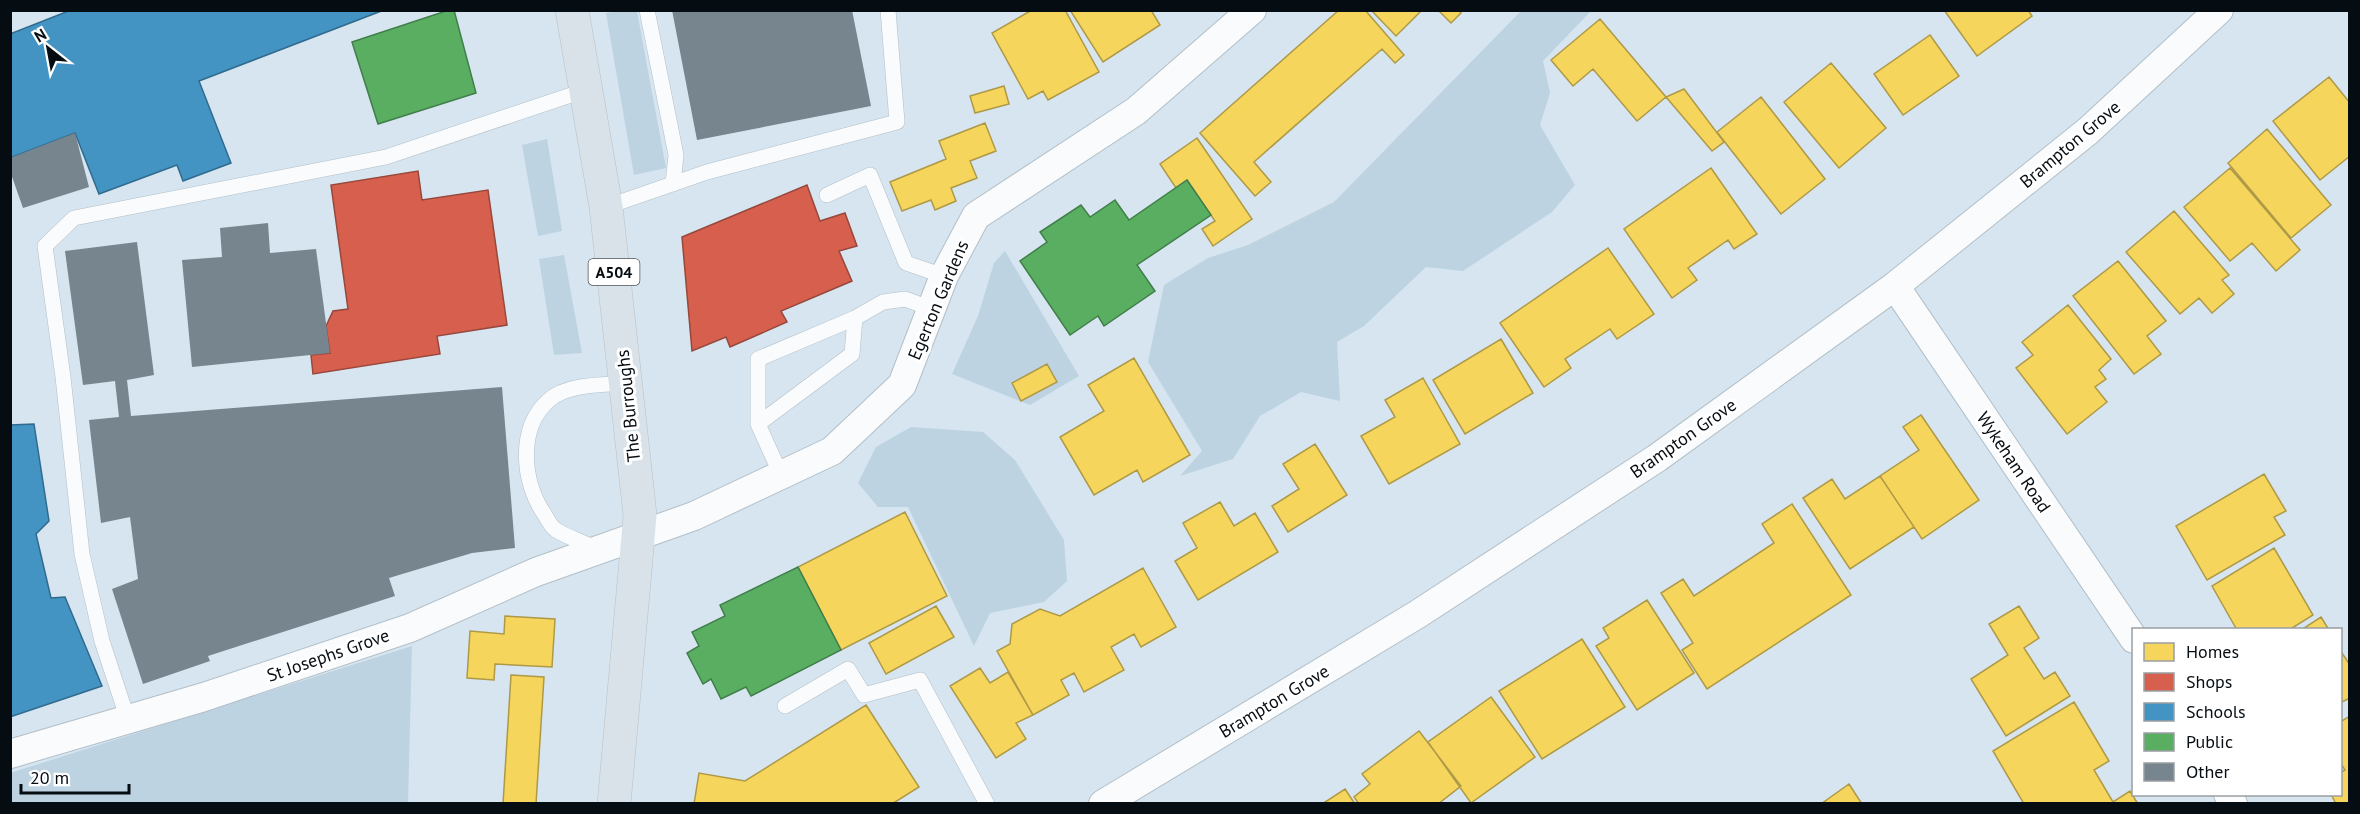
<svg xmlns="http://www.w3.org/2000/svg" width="2360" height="814" viewBox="0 0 2360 814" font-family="'PT Sans',sans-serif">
<rect width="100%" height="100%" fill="#d6e5f0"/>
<path fill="#bdd3e2" d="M620 11H637L666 168 634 175 606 13Z
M1521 11H1591L1543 61 1550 93 1540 125 1575 185 1552 212 1463 271 1426 267 1364 326 1337 342 1340 401 1301 392 1260 416 1233 459 1180 476 1202 451 1148 362 1164 285 1208 258 1248 245 1334 202Z
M547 139 562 231 538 236 522 145Z
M1005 251 1079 376 1030 405 952 374 978 316 994 263Z
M564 255 582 353 554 355 539 259Z
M911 427 983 432 1015 460 1064 540 1067 581 1044 602 990 613 974 646 908 507H878L858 483 876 447Z
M412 646 408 803H11L10 773Z"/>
<path fill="#f6d55c" stroke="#ae9946" stroke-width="1.5" d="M1032 10H1065L1099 72 1048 100 1043 91 1028 99 992 33Z
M1070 10H1151L1160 25 1103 62Z
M1339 10H1365L1404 55 1395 63 1382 49 1254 162 1271 182 1255 196 1200 133Z
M1371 10H1422L1396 36Z
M1438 10H1458L1461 13 1451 23Z
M1944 10H2028L2032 16 1977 56Z
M1600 19 1666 97 1637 121 1593 69 1573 86 1551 60Z
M1930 35 1959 76 1903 115 1874 74Z
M1831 63 1886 128 1839 168 1784 102Z
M2329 77 2350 103V156L2320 180 2273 121Z
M1004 86 1009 104 975 113 970 96Z
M1684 89 1724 142 1712 151 1666 97Z
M1761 97 1825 179 1781 214 1717 132Z
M985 123 996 151 970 161 977 178 951 188 956 201 935 210 931 200 902 211 890 182 946 159 939 141Z
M2267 129 2331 205 2291 238 2228 163Z
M1197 138 1252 219 1213 246 1202 229 1215 221 1187 180 1176 188 1160 164Z
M1711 168 1757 234 1734 249 1728 240 1688 268 1697 280 1672 298 1624 229Z
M2230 168 2300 250 2276 271 2252 243 2230 261 2184 207Z
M2174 211 2229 275 2222 280 2234 294 2212 313 2199 298 2180 314 2126 252Z
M1608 248 1654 314 1617 339 1610 329 1565 359 1571 368 1544 387 1500 323Z
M2118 261 2166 321 2147 336 2161 354 2134 374 2073 296Z
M2068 305 2111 359 2099 370 2106 379 2095 387 2107 402 2067 434 2016 368 2033 355 2022 342Z
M1501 339 1533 393 1465 434 1433 380Z
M1134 358 1190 455 1143 482 1137 470 1094 495 1060 437 1104 411 1088 385Z
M1047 364 1057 382 1021 401 1012 383Z
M1423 378 1460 444 1389 484 1361 436 1395 417 1385 400Z
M1921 415 1979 500 1922 539 1880 476 1919 450 1903 427Z
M1315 444 1347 495 1288 532 1272 506 1299 489 1283 464Z
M2264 474 2286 511 2274 517 2285 535 2207 580 2176 526Z
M1880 476 1914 527 1850 569 1803 498 1832 479 1845 499Z
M1220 502 1234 526 1255 513 1278 552 1198 600 1175 561 1197 548 1183 523Z
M1792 504 1851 595 1707 689 1682 650 1693 643 1661 593 1683 579 1694 596 1774 543 1762 524Z
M905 512 947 596 841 650 798 567Z
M2274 548 2313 615 2289 630H2237L2212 586Z
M1143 568 1176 627 1141 647 1134 634 1111 647 1124 670 1084 692 1074 673 1061 680 1069 695 1033 715 997 651 1010 644 1012 624 1040 609 1060 616Z
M1647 600 1694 673 1637 710 1596 646 1609 638 1603 628Z
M936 606 954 637 886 674 869 643Z
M2019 606 2039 638 2024 648 2044 679 2055 672 2070 696 2006 736 1971 679 2008 655 1989 624Z
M505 616 555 619 552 667 495 664 494 680 467 678 470 631 504 634Z
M2321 617 2329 630H2301Z
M1582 639 1625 707 1542 759 1499 691Z
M2340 650 2350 665V698L2340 703Z
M980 668 990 683 1008 672 1033 715 1016 723 1026 739 996 758 950 686Z
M511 675 544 677 536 804H503Z
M1491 697 1535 757 1471 803 1428 742Z
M2074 702 2109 761 2094 770 2113 802 2130 791 2138 804H2024L1993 751Z
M866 705 919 787 892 804H694L699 773 745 781Z
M2350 716V804H2336L2331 794H2340V773L2345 770 2340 762V722Z
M1419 731 1461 786 1438 804H1359L1354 797 1370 784 1362 774Z
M1849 784 1862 804H1821Z
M1345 789 1355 804H1322Z"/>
<path fill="#d6604d" stroke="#97473c" stroke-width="1.5" d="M418 171 422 200 488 190 507 325 437 336 440 354 313 374 311 355 330 353 326 326 333 311 348 309 331 185Z
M807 185 820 221 845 213 857 246 839 251 852 281 781 311 787 322 730 347 726 337 692 351 682 237Z"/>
<path fill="#4393c3" stroke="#306b8e" stroke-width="1.5" d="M71 10H384L199 81 231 163 183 181 177 165 99 194 75 133 10 158V34Z
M34 424 49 521 36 534 51 598 65 597 102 686 10 717V425Z"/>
<path fill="#5aae61" stroke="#407e4a" stroke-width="1.5" d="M449 10H454L476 93 378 124 352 42Z
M1187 180 1211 215 1137 265 1155 291 1104 326 1098 316 1070 335 1020 261 1047 242 1040 232 1081 205 1090 217 1115 200 1129 220Z
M798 567 841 650 751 696 746 687 721 699 711 679 703 684 687 653 699 646 692 632 725 616 720 605Z"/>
<path fill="#76858e" d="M672 10H852L871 106 697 140Z
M75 133 89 187 23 208 10 171V158Z
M268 223 270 253 316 249 330 353 192 367 182 260 222 257 220 228Z
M137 242 154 375 127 380 131 416 502 387 515 548 472 553 389 578 395 596 208 656 210 661 143 684 112 589 138 579 130 517 101 523 89 420 119 417 115 381 83 385 65 251Z"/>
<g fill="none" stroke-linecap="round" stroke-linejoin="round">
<g stroke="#b3bfc7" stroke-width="16">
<path id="service" d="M647 10 676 155 673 184
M827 195 870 175 906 263 944 276
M606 207 707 172 897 122 888 10
M855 318 883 302 905 299 932 309
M758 424 852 354 855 318 758 359V424L782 477
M598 550C584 542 569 538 556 530 551 527 548 520 545 515 522 483 517 428 549 400 567 384 602 385 625 383
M785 706 848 669 864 695 920 680 987 804
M128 720 102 641 82 554 63 377 45 246 74 218 386 157 586 90"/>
</g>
<g stroke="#b3bfc7" stroke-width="30">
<path id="minor" d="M1895 286 2134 639
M10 754 204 697 410 628 536 572 694 516 832 451 902 385 944 276 976 216 1136 111 1252 10
M2228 794 2233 804
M1103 804 1418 614 1657 458 1895 286 2088 131 2219 10"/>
</g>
<g stroke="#bac0c6" stroke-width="34">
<path id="primary" d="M572 10 606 207 640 515 614 804"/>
</g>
<use href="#service" stroke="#f9fbfd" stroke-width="15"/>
<use href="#minor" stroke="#f9fbfd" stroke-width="28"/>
<use href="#primary" stroke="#d8e2e8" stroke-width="33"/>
</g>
<g text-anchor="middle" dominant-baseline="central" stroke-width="6" stroke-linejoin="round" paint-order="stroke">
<rect fill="#fff" stroke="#50565a" stroke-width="1.5" x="588.5" y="259" width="51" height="26" rx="4.5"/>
<g font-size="16" font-weight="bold" fill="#050d13">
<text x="614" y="272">A504</text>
</g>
<g font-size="18" fill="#050d13" stroke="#fff">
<text transform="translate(2070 144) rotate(-40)">Brampton Grove</text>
<text transform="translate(938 300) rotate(-67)">Egerton Gardens</text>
<text transform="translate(628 406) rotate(-96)">The Burroughs</text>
<text transform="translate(1683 438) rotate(-35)">Brampton Grove</text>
<text transform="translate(2014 462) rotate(56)">Wykeham Road</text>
<text transform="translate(328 655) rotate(-19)">St Josephs Grove</text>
<text transform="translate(1274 701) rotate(-31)">Brampton Grove</text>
</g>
</g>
<rect width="2360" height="814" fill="none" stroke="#050d13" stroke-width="24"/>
<rect x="2132" y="628" width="210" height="168" fill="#ffffff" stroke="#9b9ea1" stroke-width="1.5"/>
<rect x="2144" y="643" width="30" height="18" fill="#f6d55c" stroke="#9b9ea1" stroke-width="1.5"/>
<text x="2186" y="658" font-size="18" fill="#050d13">Homes</text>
<rect x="2144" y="673" width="30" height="18" fill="#d6604d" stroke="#9b9ea1" stroke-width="1.5"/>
<text x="2186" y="688" font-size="18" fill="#050d13">Shops</text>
<rect x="2144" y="703" width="30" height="18" fill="#4393c3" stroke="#9b9ea1" stroke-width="1.5"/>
<text x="2186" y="718" font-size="18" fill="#050d13">Schools</text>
<rect x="2144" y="733" width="30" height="18" fill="#5aae61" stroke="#9b9ea1" stroke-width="1.5"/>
<text x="2186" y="748" font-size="18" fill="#050d13">Public</text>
<rect x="2144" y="763" width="30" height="18" fill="#76858e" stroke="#9b9ea1" stroke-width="1.5"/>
<text x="2186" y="778" font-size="18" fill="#050d13">Other</text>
<g transform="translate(48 48) rotate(329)" stroke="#ffffff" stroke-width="4.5" paint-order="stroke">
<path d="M0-4.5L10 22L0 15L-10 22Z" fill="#050d13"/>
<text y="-9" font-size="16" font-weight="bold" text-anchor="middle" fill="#050d13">N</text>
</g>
<path d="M21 784v9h108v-9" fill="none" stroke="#050d13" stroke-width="3"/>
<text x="30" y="784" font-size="18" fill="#050d13" stroke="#ffffff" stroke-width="4.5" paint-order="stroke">20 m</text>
</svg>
